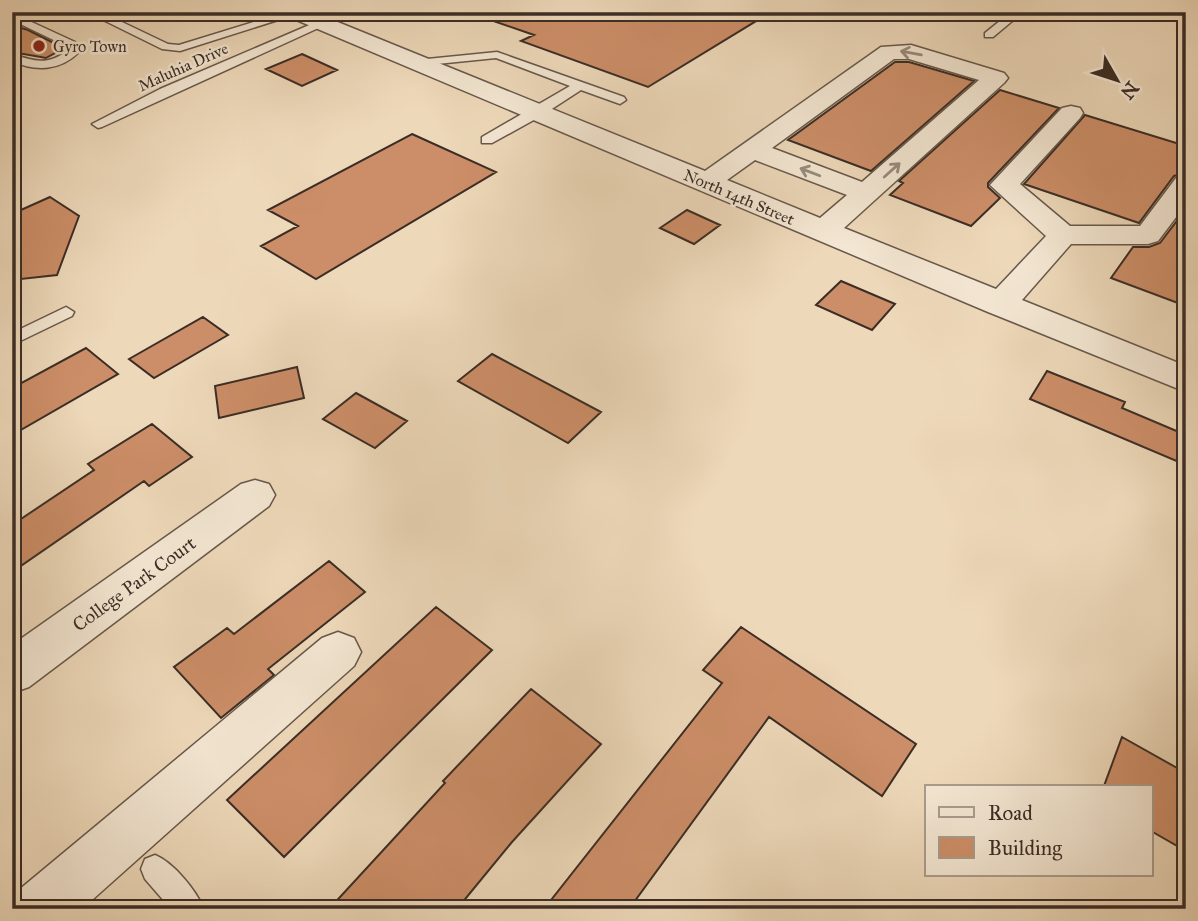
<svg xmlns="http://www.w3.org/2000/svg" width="1198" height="921" viewBox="0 0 1198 921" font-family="'IM FELL Great Primer',serif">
<rect width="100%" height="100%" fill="#edd8b9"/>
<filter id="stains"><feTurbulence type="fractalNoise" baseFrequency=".00286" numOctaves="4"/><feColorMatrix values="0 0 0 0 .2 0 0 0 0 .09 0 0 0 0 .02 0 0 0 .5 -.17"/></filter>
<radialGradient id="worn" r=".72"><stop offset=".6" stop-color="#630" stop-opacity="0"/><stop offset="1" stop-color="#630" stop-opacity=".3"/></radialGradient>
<path fill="#cc8e68" stroke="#3b2d26" stroke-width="2" d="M483 12H771L648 87 521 41 534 35 482 17Z
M12 25 28 30 64 48 46 58 12 52Z
M302 54 337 70 302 86 266 69Z
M895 62H909L974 81 871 171 788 140Z
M1000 90 1059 108 988 183V187L1000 198 971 226 890 195 903 183 899 181Z
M1085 115 1186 146V173L1174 176 1139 223 1024 184Z
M412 134 496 172 316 279 261 246 298 226 268 210Z
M50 197 79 216 57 275 12 280V214Z
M1186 209V306L1111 278 1133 247H1149L1160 243Z
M687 210 720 225 694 244 660 228Z
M841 281 895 304 872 330 816 305Z
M203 317 228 335 154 378 129 359Z
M86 348 118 374 12 435V388Z
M492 354 601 412 568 443 458 381Z
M297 367 304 398 219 418 215 386Z
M1047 371 1125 402 1122 408 1186 435V465L1030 399Z
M356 393 407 421 375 448 323 419Z
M152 424 192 457 149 486 144 481 12 572V525L94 470 88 464Z
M329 561 365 592 268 669 274 675 221 718 174 667 227 628 234 634Z
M436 607 492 650 284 857 227 800Z
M741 627 916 744 882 796 769 717 629 909H544L722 683 703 670Z
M531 689 601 744 512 842 457 909H329L445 783 443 781Z
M1122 737 1186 773V851L1151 831V786H1104Z"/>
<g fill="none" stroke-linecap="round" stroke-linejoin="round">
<g stroke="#68584b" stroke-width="3">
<path id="lane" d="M87 12H101L168 44 179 45 286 12 300 13 180 51 162 49Z
M1011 12H1023L993 37H985V33Z
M1164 12 1186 13V19L1165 14Z
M12 13 75 42 79 52C60 71 35 72 12 61V54C34 61 47 66 67 51L66 46 12 20Z
M321 20 326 23 325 25 102 127 98 128 92 124 160 89Z
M497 52 624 97 626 100 620 104 581 90 541 116 492 143H482V137L570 86 496 58 417 66 411 63 417 60Z
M66 307 74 312 72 316 12 345V333Z
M155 855C174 863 196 890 204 909H171L145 879 141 869 145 859Z"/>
</g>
<g stroke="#68584b" stroke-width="3">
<path id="street" d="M284 12H313L705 171 881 47 911 45 1004 73 1008 78 1004 83 844 228 996 289 1046 236 990 185 1062 108 1071 106 1080 108 1083 113 1080 118 1020 184 1070 226H1140L1176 178 1186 176V204L1158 241 1148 244H1071L1022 300 1186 366V392L988 312 287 16ZM894 59H909L979 80 862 182 772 148ZM755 160 847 195 820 218 727 180Z
M255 480 269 484 275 495 269 506 29 687 12 693V645L241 484Z
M338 632 354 638 361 652 354 666 82 909H12L20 889 322 638Z"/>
</g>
<use href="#lane" fill="#f3e6d2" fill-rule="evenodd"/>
<use href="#street" fill="#f3e6d2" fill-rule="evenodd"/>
</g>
<defs><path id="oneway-shaft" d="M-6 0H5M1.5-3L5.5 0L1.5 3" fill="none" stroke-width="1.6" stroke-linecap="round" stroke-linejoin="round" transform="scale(1.75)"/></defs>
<g stroke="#978a7c">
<use href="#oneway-shaft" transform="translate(911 53) rotate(-170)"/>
<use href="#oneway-shaft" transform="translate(892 170) rotate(-42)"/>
<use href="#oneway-shaft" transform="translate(810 172) rotate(-159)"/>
</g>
<circle fill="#8f2418" stroke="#f3e6d2" stroke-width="2.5" cx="39" cy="46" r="7"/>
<g text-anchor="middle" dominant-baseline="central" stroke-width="5" stroke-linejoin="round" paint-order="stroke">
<g font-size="16" fill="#3b2d26" stroke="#f3e6d2" text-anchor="start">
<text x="53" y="46">Gyro Town</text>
</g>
<g font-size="16" fill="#3b2d26" stroke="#f3e6d2">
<text transform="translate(183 67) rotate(-24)">Maluhia Drive</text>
<text transform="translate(739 197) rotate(23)">North 14th Street</text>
</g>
<g font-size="19" fill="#3b2d26" stroke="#f3e6d2">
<text transform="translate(134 584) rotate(-36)">College Park Court</text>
</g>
</g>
<rect width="1198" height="921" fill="none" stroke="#edd8b9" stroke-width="42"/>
<rect x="14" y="14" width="1170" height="893" fill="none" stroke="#3b2d26" stroke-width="3.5"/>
<rect x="21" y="21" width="1156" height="879" fill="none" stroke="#3b2d26" stroke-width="2"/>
<rect x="925" y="785" width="228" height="91" fill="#f3e6d2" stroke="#a99c8d" stroke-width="2"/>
<rect x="939" y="807" width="35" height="10" fill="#f3e6d2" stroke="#a99c8d" stroke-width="2"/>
<text x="988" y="820" font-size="21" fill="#3b2d26">Road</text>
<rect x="939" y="837" width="35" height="21" fill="#cc8e68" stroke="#a99c8d" stroke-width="2"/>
<text x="988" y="855" font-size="21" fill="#3b2d26">Building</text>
<g transform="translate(1117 80) rotate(129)" stroke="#f3e6d2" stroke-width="5" paint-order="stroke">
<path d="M0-5L12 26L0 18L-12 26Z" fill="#3b2d26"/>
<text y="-10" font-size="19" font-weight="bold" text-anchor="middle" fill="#3b2d26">N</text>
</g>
<rect width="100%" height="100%" filter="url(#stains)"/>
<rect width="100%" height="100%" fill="url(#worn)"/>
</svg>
